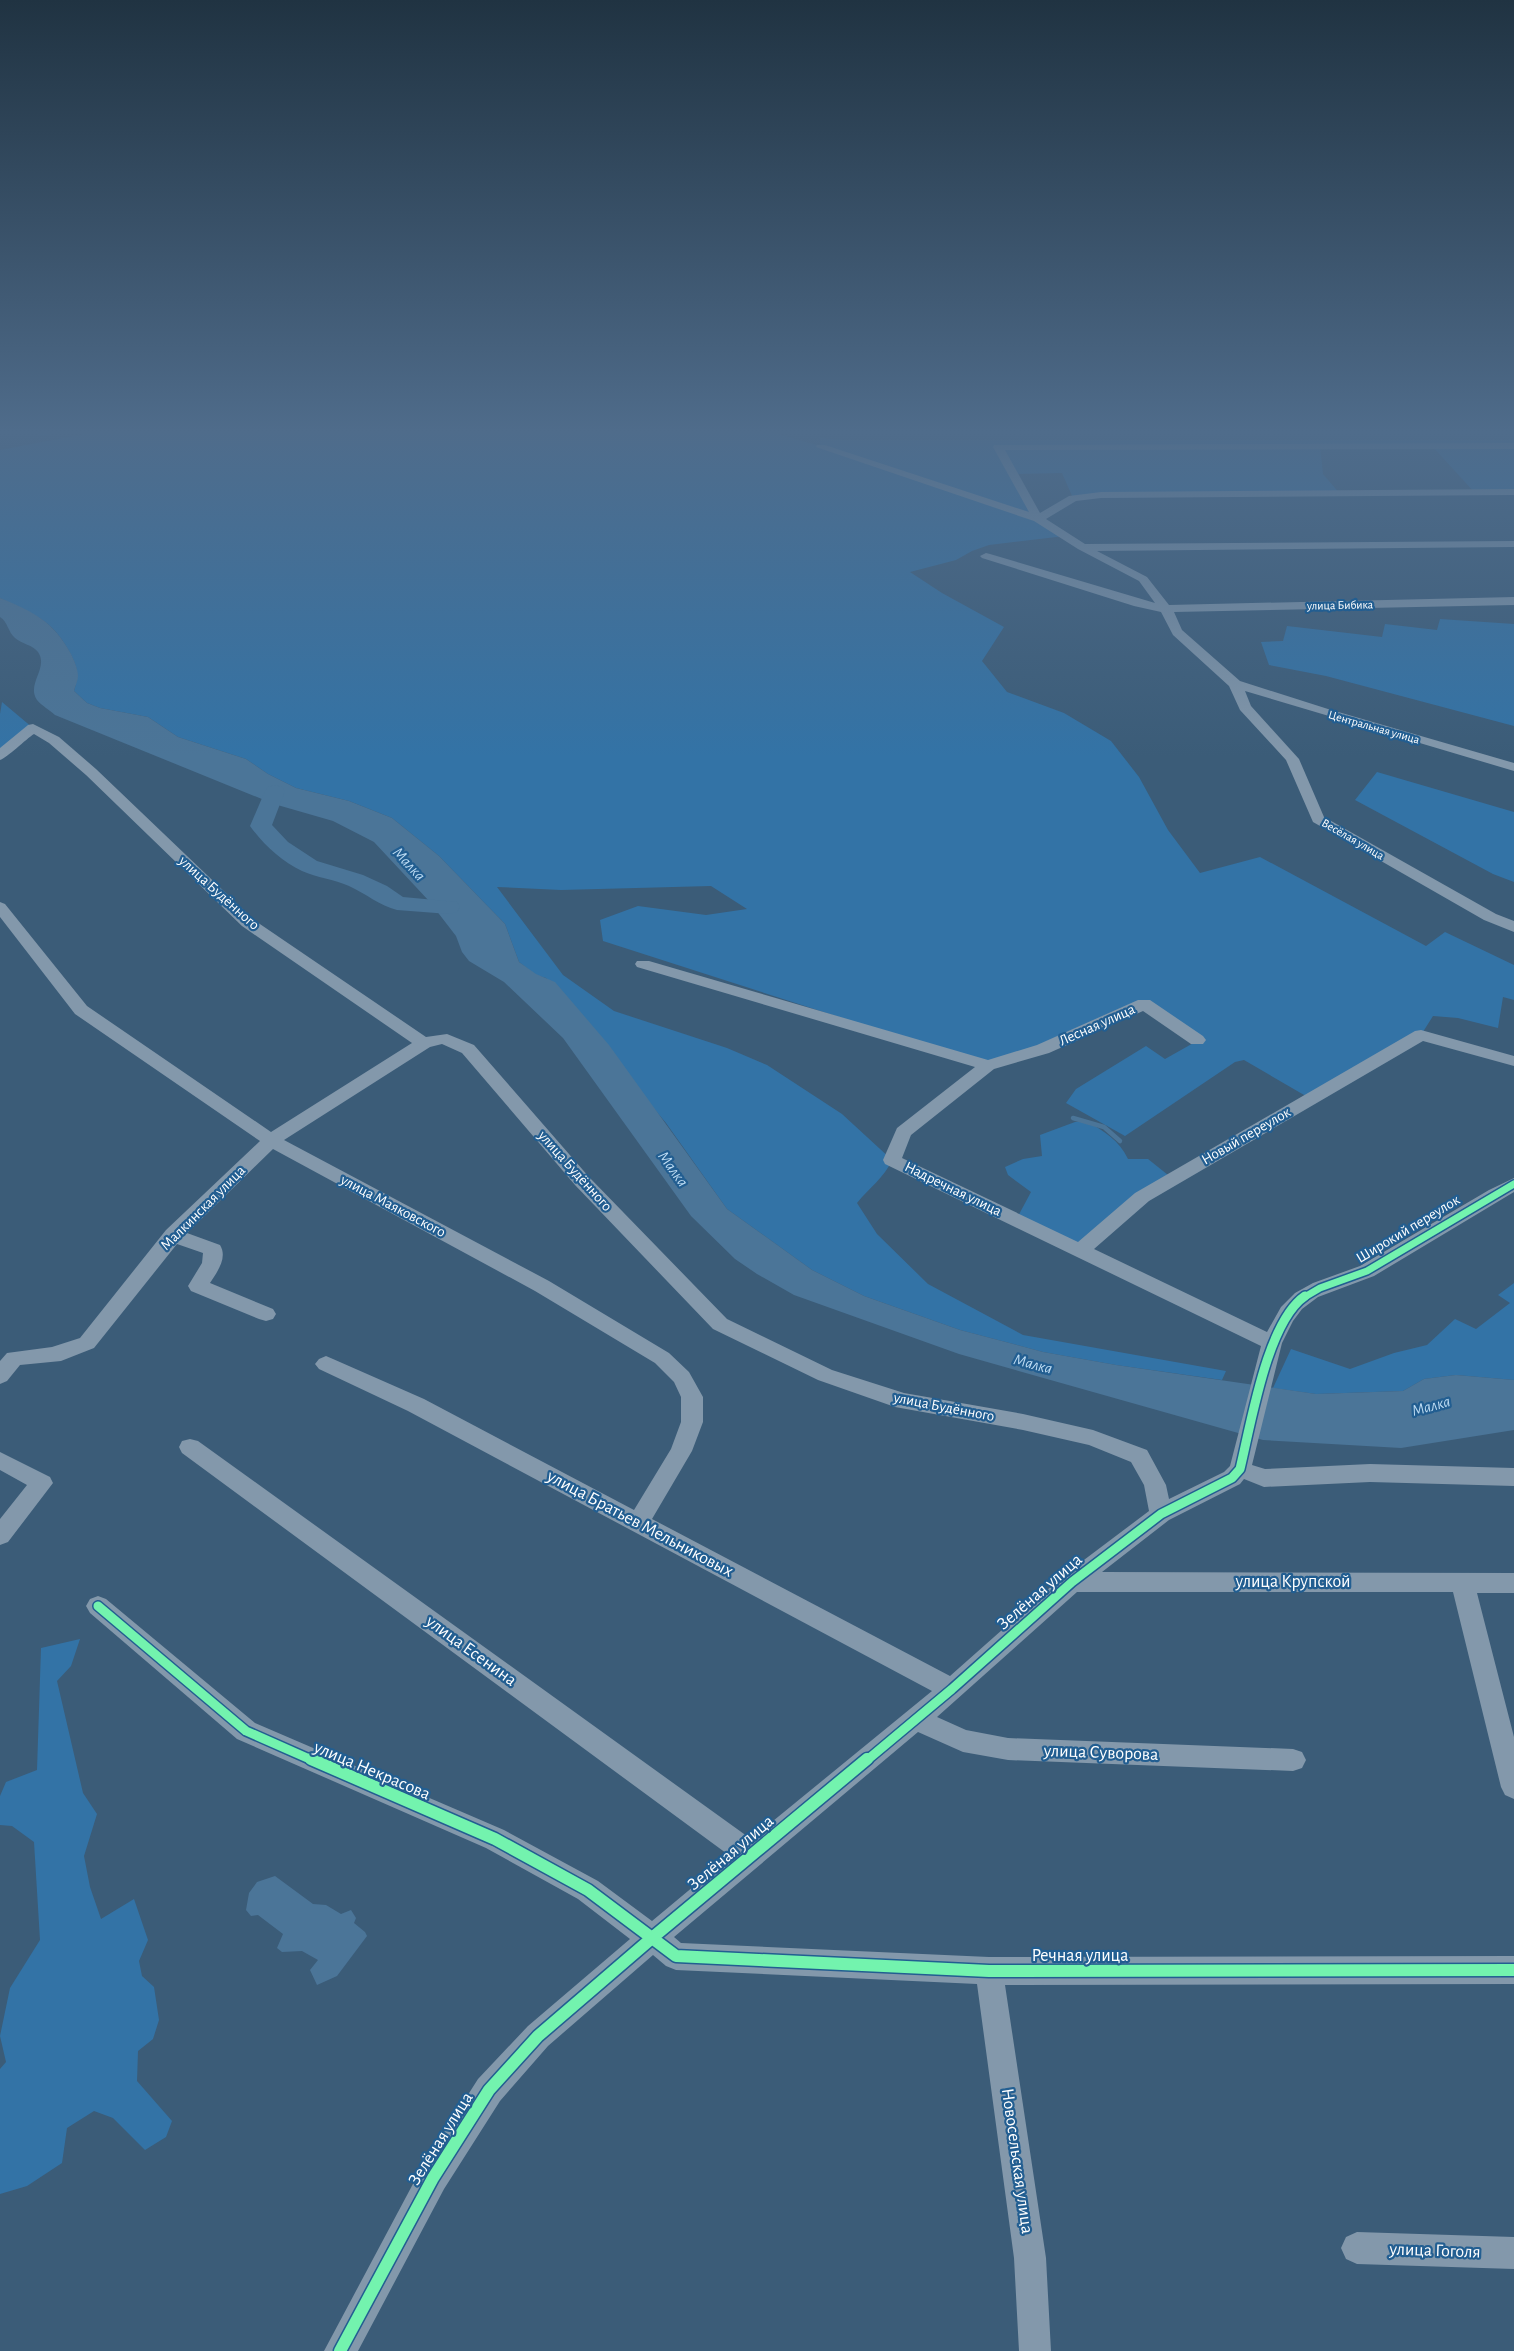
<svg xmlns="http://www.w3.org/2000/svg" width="1514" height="2351" viewBox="0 0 1514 2351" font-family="'Alegreya Sans',sans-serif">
<rect width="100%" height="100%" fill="#3b5c78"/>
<path fill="#3373a6" d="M31 428H89L41 436Z
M116 428H757L820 446V438L843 440H1514V492L1475 493 1432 446H1320L1323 474 1341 495 1073 498 1062 473 1013 474 1038 519 1065 536 989 545 972 551 956 560 910 572 942 593 1004 627 982 661 1007 692 1064 713 1111 741 1139 777 1168 830 1200 873 1260 857 1426 946 1445 932 1514 965V1000L1503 997 1498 1028 1458 1018 1433 1016 1421 1035 1311 1099 1244 1060 1235 1062 1125 1136 1066 1103 1076 1089 1146 1046 1165 1059 1197 1041 1144 1004 988 1065 603 941 600 920 638 906 706 915 747 909 711 886 561 890 497 887 563 975 614 1011 727 1048 767 1065 842 1114 892 1160C884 1178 869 1188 857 1203L877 1234 928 1284 1023 1335 1226 1371 1222 1380 1116 1365 1043 1352 960 1330 864 1296 812 1270 727 1209 666 1123 546 978 536 975 519 962 505 924 439 856 392 818 349 801 296 788 268 774 246 759 178 737 148 717 100 708 87 703 74 691C79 674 78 667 69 651 52 619 31 613 0 598V450Z
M1440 619 1514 624V726L1326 676 1269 665 1261 642 1283 641 1287 626 1382 637 1385 624 1437 630Z
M2 702 33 728 0 756V714Z
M1377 772 1514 812V882L1493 874 1355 800Z
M1086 1121C1104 1131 1119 1140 1128 1159H1148L1173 1179 1080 1251 1016 1220 1031 1192 1008 1175 1005 1167 1023 1159 1042 1156 1040 1135 1075 1122Z
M1514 1283V1380L1456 1375 1424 1379 1403 1391 1316 1394 1273 1388 1291 1349 1350 1369 1394 1353 1427 1345 1455 1319 1476 1329 1510 1303 1498 1295Z
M80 1639 71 1666 57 1681 83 1793 97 1814 84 1856 90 1887 101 1919 134 1899 148 1940 139 1961 142 1976 154 1987 159 2020 153 2039 138 2051 137 2081 172 2121 166 2137 145 2150 113 2118 94 2111 67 2128 62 2163 27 2186 0 2194V2069L6 2062 0 2036 10 1988 40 1940 34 1842 12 1826 0 1825V1796L6 1782 37 1770 41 1648Z"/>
<path fill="#4b7598" d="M0 598C34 612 53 621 71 654 74 660 78 669 78 676 78 681 75 686 74 691L87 703 100 708 148 717 178 737 246 759 268 774 296 788 349 801 392 818 439 856 505 924 519 962 536 974 555 982 609 1045 727 1209 812 1270 864 1296 960 1330 1043 1352 1116 1365 1316 1394 1403 1391 1424 1379 1456 1375 1514 1380V1430L1401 1448 1263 1440 959 1354 794 1295 757 1274 735 1259 691 1216 563 1038 504 982 469 961 462 952 456 936 429 901 374 842 333 821 274 804 55 715C50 710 42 706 37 700 26 684 49 668 38 652 33 645 22 644 15 638 8 632 8 622 0 617Z
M275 1876 313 1904 326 1905 341 1914 351 1910 356 1918 354 1923 365 1932 367 1936 337 1976 317 1985 310 1970 318 1960 302 1951 282 1952 277 1948 283 1934 258 1915 251 1916 246 1910 249 1893 257 1882Z"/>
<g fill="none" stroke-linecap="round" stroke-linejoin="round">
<path stroke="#4b7598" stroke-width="4.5" d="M1073 1118 1104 1127 1120 1141"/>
<path fill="#4b7598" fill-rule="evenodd" d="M275 785 282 787 285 791 272 825 288 842 317 861 363 875 387 886 403 897 457 902 460 907 457 912 449 914 397 910C380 906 365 893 349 886 334 879 317 878 302 871 282 862 263 844 250 826L265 791 268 787Z"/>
<path fill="#8398ab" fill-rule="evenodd" d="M1514 443V449L1005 450 1040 513 1069 496 1101 492 1514 489V495L1101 498 1076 501 1046 519 1085 544 1514 541V547L1097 551 1147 577 1169 605 1514 597V605L1174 612 1182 630 1240 681 1328 709 1514 763V771L1245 691 1251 706 1299 759 1324 817 1496 914 1514 921V932L1484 920 1313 822 1286 760 1240 710 1229 686 1173 635 1161 612 1134 606 982 558 980 556 986 553 990 554 1155 603 1139 581 1078 549 1034 521 816 447 817 445H825L1029 512 993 447 994 445Z
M33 724 59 737 96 769 254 920 426 1037 447 1034 474 1045 589 1177 727 1319 832 1370 904 1393 1023 1414 1093 1430 1147 1450 1166 1485 1169 1499 1224 1472 1230 1466 1261 1346 885 1164 883 1160 897 1128 975 1067 637 967 635 964 637 961H649L988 1060 1037 1045 1138 1000H1150L1203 1036 1206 1040 1203 1044H1191L1143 1011 1049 1053 994 1069 911 1135 902 1158 1078 1242 1135 1193 1415 1031 1421 1030 1514 1056V1066L1423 1041 1149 1201 1094 1249 1267 1332 1281 1307 1295 1293 1313 1283 1360 1266 1489 1190 1514 1178V1192L1374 1276 1318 1297 1302 1309 1293 1321 1282 1343 1252 1465 1265 1469 1370 1464 1514 1468V1486L1370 1482 1264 1487 1244 1479 1240 1484 1169 1520 1102 1572 1514 1573V1593H1477L1514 1737V1799L1505 1795 1501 1787 1453 1592H1077L937 1717 966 1730 1008 1738 1293 1749 1302 1752 1306 1760 1302 1768 1293 1771 1008 1760 963 1752 918 1732 674 1937 681 1943 989 1957 1514 1956V1984L1005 1985 1046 2258 1051 2351H1019L1014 2258 977 1984 676 1970 666 1966 653 1955 548 2046 500 2101 444 2189 358 2351H324L422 2167 478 2079 528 2026 630 1939 578 1899 486 1848 237 1739 90 1613 86 1606 90 1599 98 1596 106 1599 255 1723 504 1830 598 1881 652 1921 730 1856 182 1453 179 1447 182 1441 190 1439 198 1441 751 1839 932 1691 408 1411 319 1369 315 1364 319 1359 326 1356 333 1359 424 1399 634 1510 671 1449 681 1422V1397L674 1382 655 1363 535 1291 273 1149 187 1233 220 1245C228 1258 217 1272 210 1283L273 1309 276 1314 273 1319 266 1321 259 1319 191 1291 188 1286 202 1263 203 1253 177 1244 94 1348 61 1361 20 1365 7 1381 0 1384V1361L7 1353 52 1347 80 1338 166 1230 260 1141 75 1014 0 917V902L5 904 87 1006 271 1132 412 1043 242 926 86 775 49 743 34 734C26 739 7 758 0 760V748L28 725ZM442 1044 462 1053 575 1185 713 1329 818 1380 895 1407 1023 1430 1089 1445 1131 1462 1144 1485 1149 1511 1064 1575 950 1676 652 1519 692 1451 703 1422V1397L689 1372 669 1353 549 1281 284 1140 430 1047Z
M0 1452 50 1477 53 1483 8 1542 0 1545V1519L27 1485 0 1470Z
M1357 2232 1514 2237V2269L1357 2264 1346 2259 1341 2248 1346 2237Z"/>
<g stroke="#225e91" stroke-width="10">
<path id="cycleway-far2" d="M1303 1298 1320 1288 1367 1271 1514 1184"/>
</g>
<g stroke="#225e91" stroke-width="12">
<path id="cycleway-far1" d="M98 1606 246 1731 314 1761
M866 1761 952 1689 1072 1582 1161 1514 1232 1478 1240 1469C1251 1424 1267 1322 1305 1296"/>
</g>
<g stroke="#225e91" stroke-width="15">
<path id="cycleway" d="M311 1759 495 1839 588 1890 676 1956 989 1971 1514 1970
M340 2351 433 2178 489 2090 538 2036 652 1938 867 1759"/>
</g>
<use href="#cycleway-far2" stroke="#73f3ae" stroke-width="7"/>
<use href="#cycleway-far1" stroke="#73f3ae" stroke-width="9"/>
<use href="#cycleway" stroke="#73f3ae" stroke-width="12"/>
</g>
<linearGradient id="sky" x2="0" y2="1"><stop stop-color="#203342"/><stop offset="0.57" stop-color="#4f6c8b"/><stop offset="1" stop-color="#4f6c8b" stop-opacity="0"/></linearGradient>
<rect width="1514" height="757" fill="url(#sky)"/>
<g text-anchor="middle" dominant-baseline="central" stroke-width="4.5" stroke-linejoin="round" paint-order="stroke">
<g font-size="12" fill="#fff" stroke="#225e91">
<text transform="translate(1340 605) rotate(-1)">улица Бибика</text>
<text transform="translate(1374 727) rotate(16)">Центральная улица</text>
<text transform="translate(1353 839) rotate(30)">Весёлая улица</text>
</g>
<g font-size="15" fill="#fff" stroke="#225e91">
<text transform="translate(219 893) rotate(42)">улица Будённого</text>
<text transform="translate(1097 1025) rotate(-24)">Лесная улица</text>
<text transform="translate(1246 1136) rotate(-30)">Новый переулок</text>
<text transform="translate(575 1171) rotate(48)">улица Будённого</text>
<text transform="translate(953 1189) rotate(26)">Надречная улица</text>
<text transform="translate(393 1206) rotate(28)">улица Маяковского</text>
<text transform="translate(203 1208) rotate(-45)">Малкинская улица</text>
<text transform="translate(1408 1229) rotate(-31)">Широкий переулок</text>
<text transform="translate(944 1407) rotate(11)">улица Будённого</text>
</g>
<g font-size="16" font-style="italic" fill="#bfddf4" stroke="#225e91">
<text transform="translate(409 864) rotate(47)">Малка</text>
<text transform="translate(673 1169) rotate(54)">Малка</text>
<text transform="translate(1033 1364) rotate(15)">Малка</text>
<text transform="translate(1431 1406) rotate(-15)">Малка</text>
</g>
<g font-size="18" fill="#fff" stroke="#225e91">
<text transform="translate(640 1524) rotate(28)">улица Братьев Мельниковых</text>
<text x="1293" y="1582">улица Крупской</text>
<text transform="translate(1040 1592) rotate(-41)">Зелёная улица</text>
<text transform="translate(471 1651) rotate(36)">улица Есенина</text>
<text transform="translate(1101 1753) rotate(2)">улица Суворова</text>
<text transform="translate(372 1771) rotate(23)">улица Некрасова</text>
<text transform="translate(731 1853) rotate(-40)">Зелёная улица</text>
<text x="1080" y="1956">Речная улица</text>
<text transform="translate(441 2139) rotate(-58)">Зелёная улица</text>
<text transform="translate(1017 2161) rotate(82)">Новосельская улица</text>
<text transform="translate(1435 2251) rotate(2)">улица Гоголя</text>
</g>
</g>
</svg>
